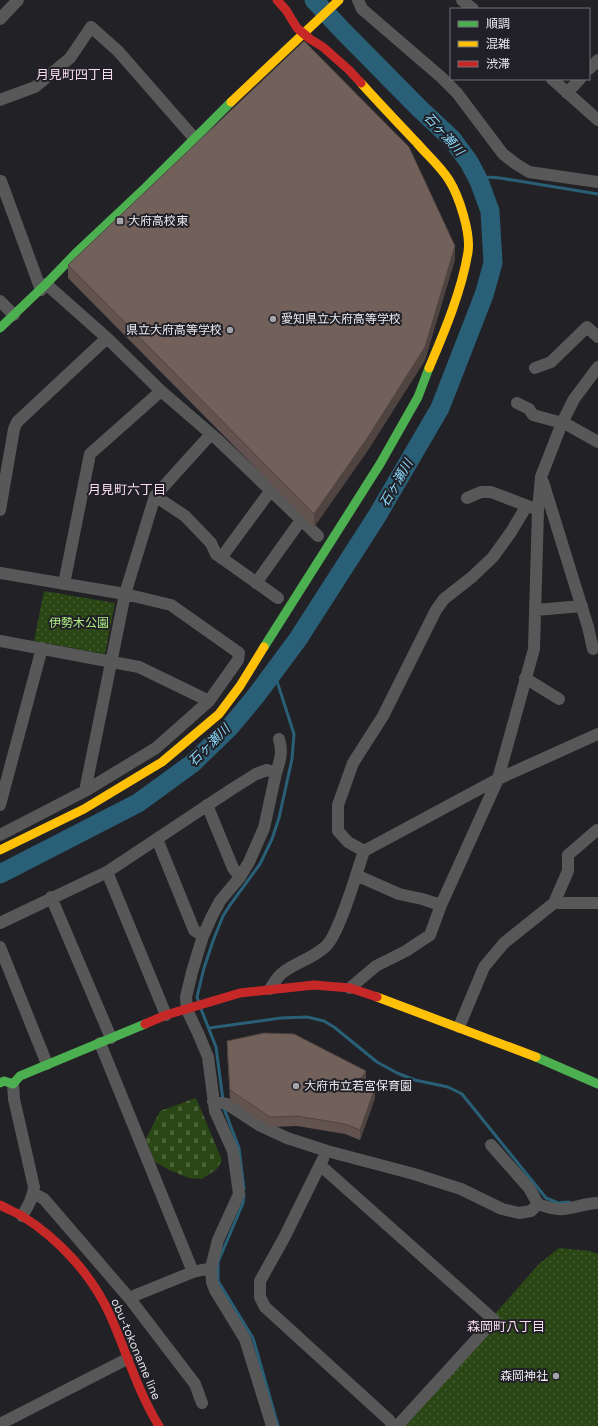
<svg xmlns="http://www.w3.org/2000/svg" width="598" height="1426" viewBox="0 0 598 1426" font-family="'Space Grotesk','Noto Sans JP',sans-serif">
<defs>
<pattern id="cemetery-stones" width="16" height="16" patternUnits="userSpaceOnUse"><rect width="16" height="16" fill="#2a4614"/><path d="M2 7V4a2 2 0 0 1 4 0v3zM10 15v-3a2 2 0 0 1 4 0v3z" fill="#496136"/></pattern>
<pattern id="park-dots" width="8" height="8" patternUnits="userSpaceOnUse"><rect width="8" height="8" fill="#2a4614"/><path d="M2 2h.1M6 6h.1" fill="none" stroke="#496136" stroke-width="1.8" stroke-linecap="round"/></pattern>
</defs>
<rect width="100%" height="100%" fill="#222126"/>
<path fill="url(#cemetery-stones)" d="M196 1098 222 1160 217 1169 202 1179 189 1178 169 1170 154 1161 146 1139 160 1111Z"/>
<path fill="url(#park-dots)" d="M44 591 115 603 105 654 34 641Z
M559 1248 590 1251 598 1254V1426H396L539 1264Z"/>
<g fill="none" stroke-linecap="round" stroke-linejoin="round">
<path stroke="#296077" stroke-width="3" d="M479 181C485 176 493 177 500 178L598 194
M198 1000 197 997 204 968 213 941 223 916 230 905 260 864 272 839 279 818 292 759 294 734 274 672
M201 1009 216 1047 223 1100
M209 1028 281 1018 307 1017 324 1021 334 1027 377 1062 397 1073 415 1080 448 1087 462 1094 546 1198 558 1203 569 1202
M223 1106 239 1148 244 1189
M244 1194 243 1203 218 1262V1281L253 1338 278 1426"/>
<path stroke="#296077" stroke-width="19" d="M0 874 138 803 193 763 230 727 255 697 298 639 377 516 440 408 484 295 493 263 490 211 479 181 469 162 452 139 419 108 343 31 314 0"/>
<path stroke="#595859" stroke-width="12" d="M358 0 362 9 441 77 457 93 503 154 516 164 529 172 598 182
M462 0 473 9
M0 19 18 0
M589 69 598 60
M552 79 598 120
M567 93 580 79
M0 100 35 87 70 58 91 27 118 51 195 139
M1 181 41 290
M46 284 107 338 161 391 218 440 318 536
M0 301 14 315
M535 368 551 362 587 327 598 337
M517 403 529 409 533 415 566 424 598 442
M543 482 588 627 593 649
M155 496 185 516 211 543 216 554 278 598
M467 498 481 492H491L533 508
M0 510 14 429 17 422 107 338
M221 558 271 490
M0 573 125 594 171 605 239 653 238 660 209 701 156 748 85 791 0 835
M256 583 301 520
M64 584 90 454 161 391
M536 610 582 606
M0 641 139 667 209 701
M525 678 559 699
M276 773C280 761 283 752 279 739
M85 791 125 594 155 496 211 434
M0 805 42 648
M207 805 233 868 240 877
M157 839 194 930 203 936
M364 851 348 842 338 831V805L353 763 383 716 436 610 444 599 472 577 493 557 511 532 526 507
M107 872 166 1015
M356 875 399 894 422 899 441 905
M51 897 111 1038
M554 903H598
M0 923 107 872 232 789 256 774 267 770 276 773 264 828 249 862 240 877 220 901 212 916 203 936 192 972 186 997 187 1010 198 1033 208 1057 215 1111 233 1151 239 1194 218 1240 211 1268 193 1272 136 1295 130 1299
M0 947 47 1064
M350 988 376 966 406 951 430 935 441 905 498 779 534 649 538 510 541 477 562 423 574 399 598 367
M270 989C273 984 277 978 281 974 294 963 312 959 325 947 339 936 357 871 364 851L498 779 598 734
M459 1027 484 967 504 943 554 903 568 871V855L597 830
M100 1043 193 1272
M13 1084 14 1099 34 1187C33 1198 28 1207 22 1216
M213 1101 227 1104 259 1125 287 1138 327 1151 414 1174 461 1189 502 1209 519 1213 531 1211 538 1204C546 1207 555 1210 563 1209 575 1208 586 1203 598 1203
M491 1145 529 1188 538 1204
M323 1159 284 1238 260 1281V1297L265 1307 389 1420 393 1426
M320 1165 494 1320 400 1423 395 1426
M33 1193 44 1199 130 1299 195 1384 202 1403
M211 1268 212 1282 215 1290 245 1339 272 1426
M0 1424 127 1359"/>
<path stroke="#4caf50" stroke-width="9" d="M0 328 46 284 77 252 145 188 231 102
M264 647 380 464 418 397 429 368
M536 1057 598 1084
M0 1083 4 1081 13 1084 20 1076 145 1024"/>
<path stroke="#ffc107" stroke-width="9" d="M361 83C379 103 398 123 417 143 427 155 440 166 449 180 459 196 471 233 468 252 462 290 444 333 429 368
M231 102 339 0
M0 850 84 809 162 762 219 714 240 686 264 647
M377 997 536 1057"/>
<path stroke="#c62828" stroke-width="9" d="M277 0 286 10 297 28 310 39 323 47 349 70 361 83
M145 1024 166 1015 240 993 314 985 350 988 377 997
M0 1205C7 1209 15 1212 22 1216 59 1239 92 1275 110 1315 127 1353 137 1390 159 1426"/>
</g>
<path fill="#62534e" d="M455 259 425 360 368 450 314 527 68 278V265Z
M227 1041 366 1081 364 1084 375 1098 360 1140 345 1134 297 1126 270 1127 230 1100 227 1051Z"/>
<path fill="#504440" d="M455 246V259L425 360 368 450 314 527V514Z
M366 1071V1081L359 1092V1082Z
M375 1088V1098L360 1140V1130Z"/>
<path fill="#72615b" stroke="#504440" d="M304 41 409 147 455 246 425 347 368 437 314 514 68 265Z
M264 1033 294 1034 366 1071 359 1082 375 1088 360 1130 345 1124 297 1116 270 1117 230 1090 227 1041Z"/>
<g fill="#a4a4a9" stroke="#212027" stroke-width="1.5">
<rect x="116" y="217" width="8" height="8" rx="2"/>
<circle cx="273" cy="319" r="4"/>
<circle cx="230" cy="330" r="4"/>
<circle cx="296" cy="1086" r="4"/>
<circle cx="556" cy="1376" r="4"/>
</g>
<g text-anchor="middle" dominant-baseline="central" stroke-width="4" stroke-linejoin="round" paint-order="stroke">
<g font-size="12" fill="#eaeaef" stroke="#212027" text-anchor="start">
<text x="128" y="221">大府高校東</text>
<text x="281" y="319">愛知県立大府高等学校</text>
<text x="222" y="330" text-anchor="end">県立大府高等学校</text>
<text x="304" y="1086">大府市立若宮保育園</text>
<text x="548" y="1376" text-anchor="end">森岡神社</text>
</g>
<g font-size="12" fill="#aded83" stroke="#212027">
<text x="79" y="623">伊勢木公園</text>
</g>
<g font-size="12" fill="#eaeaef" stroke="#212027">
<text transform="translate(136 1349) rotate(67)">obu-tokoname line</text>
</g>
<g font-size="13" fill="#f8dbed" stroke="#212027">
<text x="75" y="74">月見町四丁目</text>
<text x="127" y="489">月見町六丁目</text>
<text x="506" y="1326">森岡町八丁目</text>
</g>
<g font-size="13" font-style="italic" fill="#88d7f9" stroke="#212027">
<text transform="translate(444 134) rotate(48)">石ヶ瀬川</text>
<text transform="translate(396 483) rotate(-60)">石ヶ瀬川</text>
<text transform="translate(209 745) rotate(-45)">石ヶ瀬川</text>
</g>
</g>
<rect x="450" y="8" width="140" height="72" fill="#212027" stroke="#717177"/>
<rect x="458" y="21" width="20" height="6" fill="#4caf50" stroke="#717177"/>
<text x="486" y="28" font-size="12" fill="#eaeaef">順調</text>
<rect x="458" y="41" width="20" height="6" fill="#ffc107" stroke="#717177"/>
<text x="486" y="48" font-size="12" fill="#eaeaef">混雑</text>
<rect x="458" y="61" width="20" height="6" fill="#c62828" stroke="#717177"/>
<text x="486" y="68" font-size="12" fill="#eaeaef">渋滞</text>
</svg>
